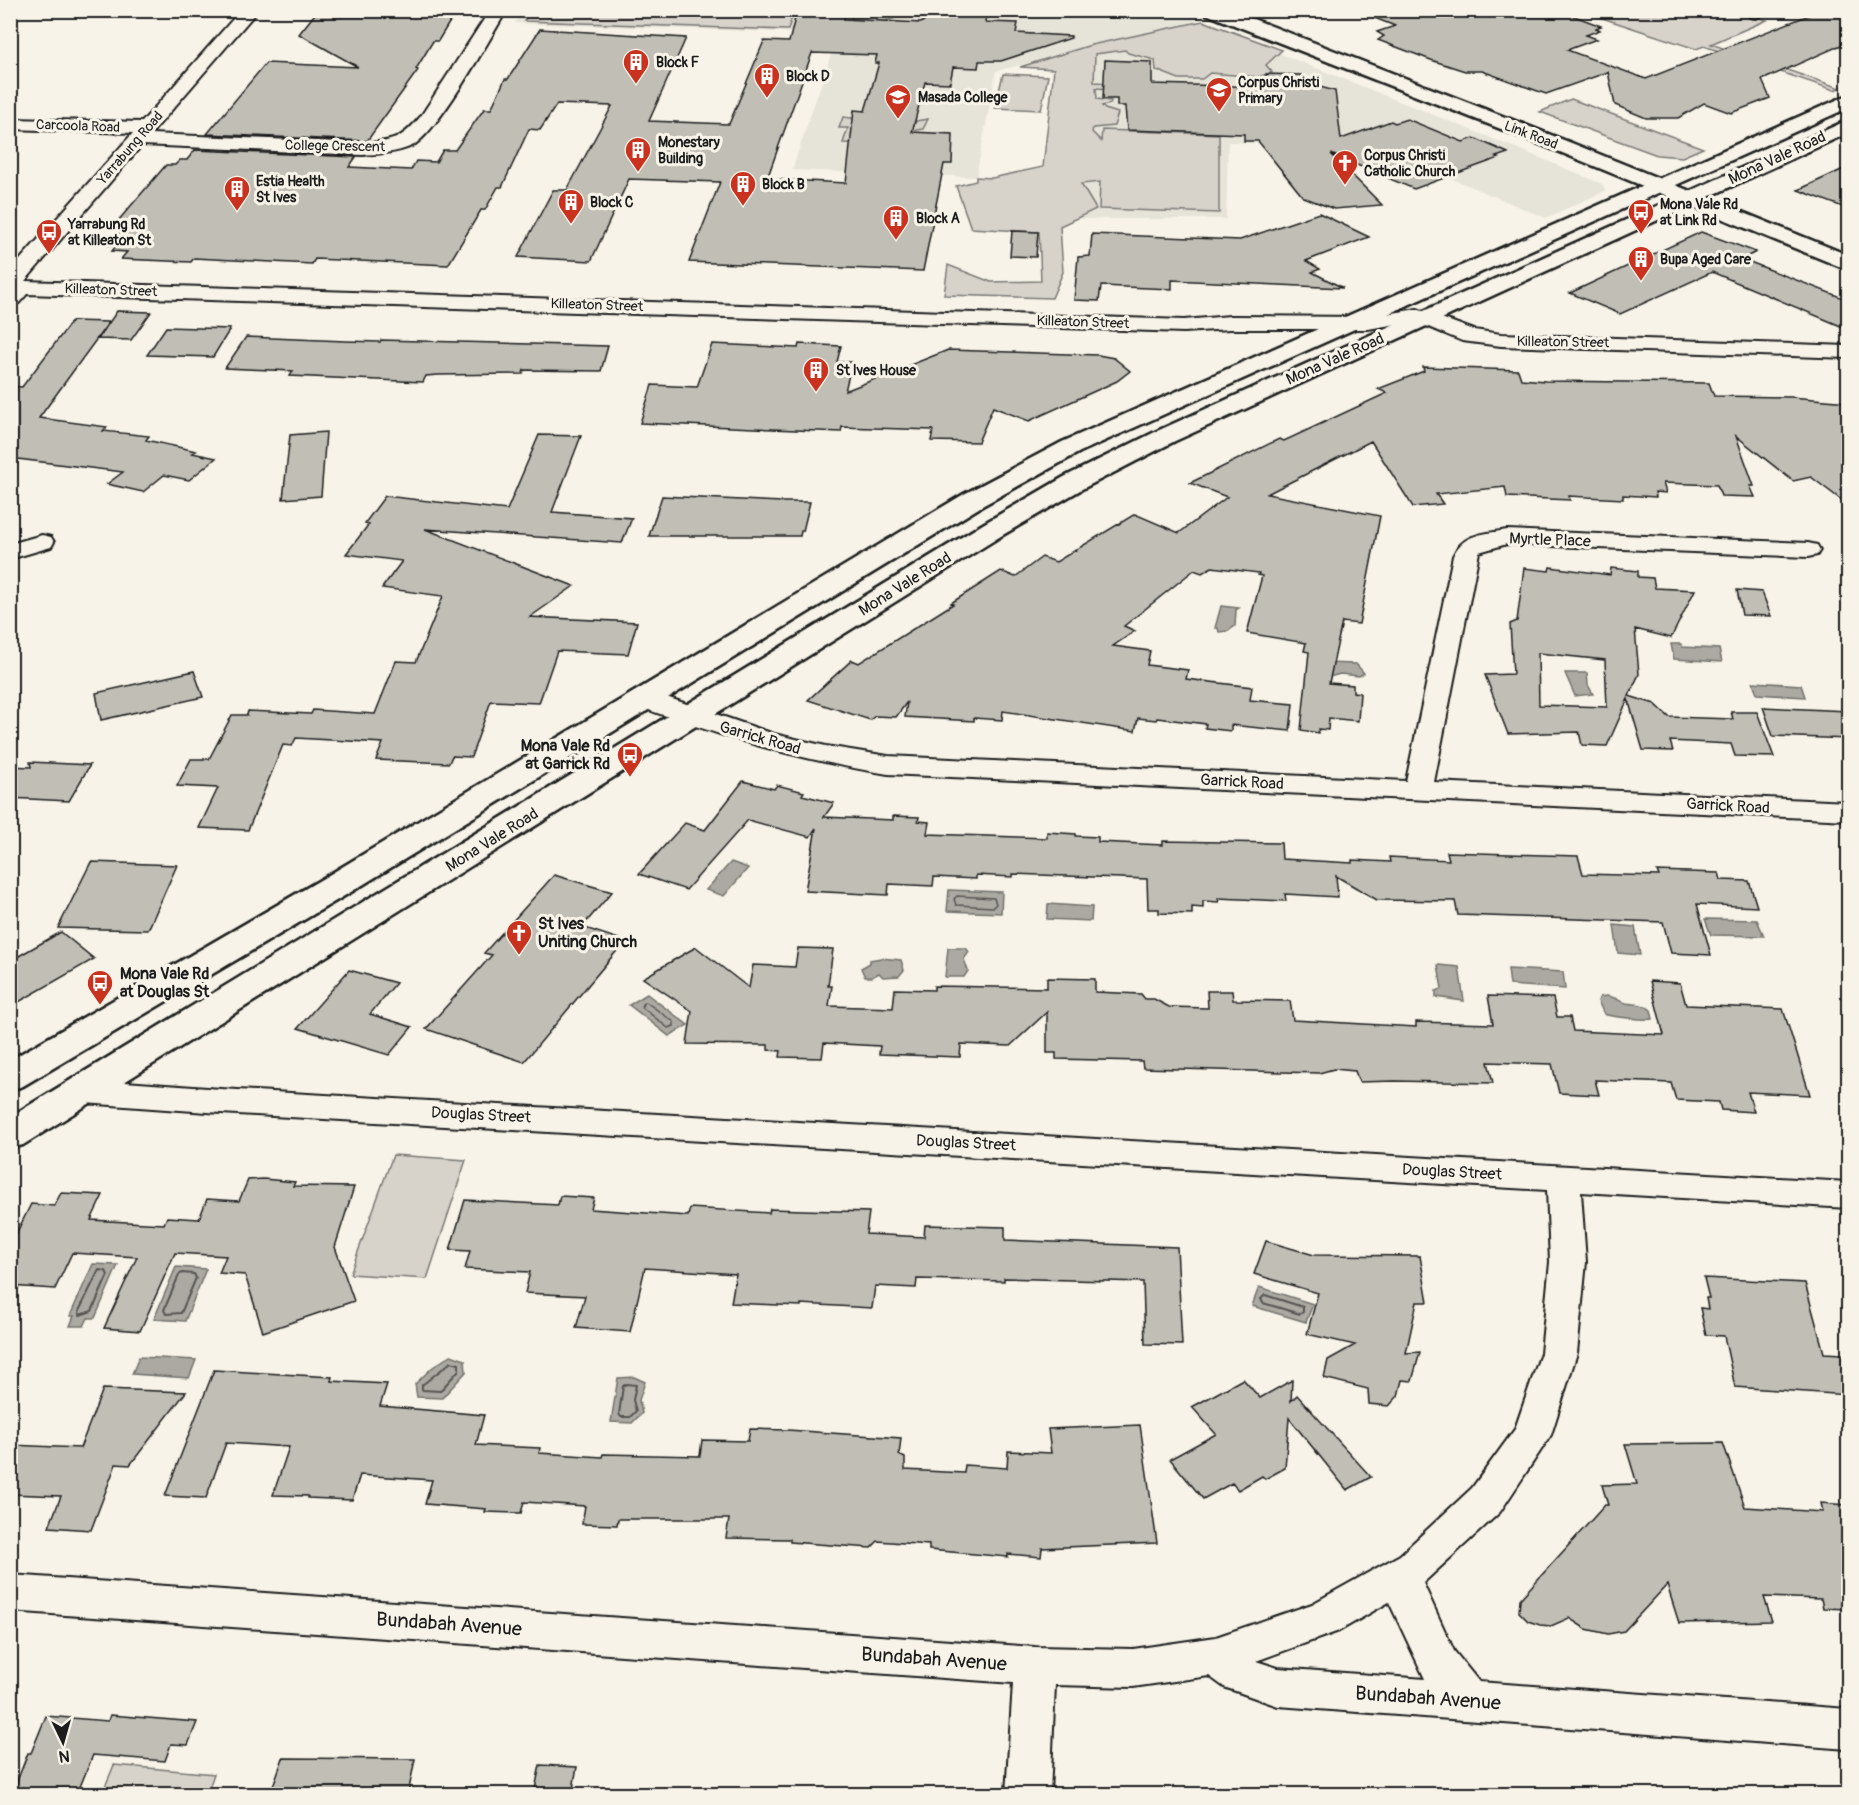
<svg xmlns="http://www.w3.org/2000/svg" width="1859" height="1805" viewBox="0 0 1859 1805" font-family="Pangolin,sans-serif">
<rect width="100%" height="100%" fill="#f7f3e8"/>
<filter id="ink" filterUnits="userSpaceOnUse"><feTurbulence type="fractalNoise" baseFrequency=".0167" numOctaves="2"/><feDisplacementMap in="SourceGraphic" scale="12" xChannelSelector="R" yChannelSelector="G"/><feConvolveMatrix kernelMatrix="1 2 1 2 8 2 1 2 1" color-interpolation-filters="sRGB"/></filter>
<g filter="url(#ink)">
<path fill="#e6e3d9" d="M523 10 1174 11 1521 150 1600 183 1604 186 1605 191 1546 218 1366 143V146L1228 142 1226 219H1064L1083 50 996 71 976 177 792 170 838 34 515 23Z"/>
<path fill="#d7d3cb" stroke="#7a7874" stroke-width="1.5" d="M531 10H794V11L788 30 524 21Z
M846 11 903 10V11C895 26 868 20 853 19Z
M1581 11H1737L1767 20 1711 44 1840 88 1834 90 1704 46 1696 49Z
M1203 21 1282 50 1266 65 1272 72 1259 77 1210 73 1202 79H1179L1156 70 1155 60 1128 53 1125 50 1095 54 1094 82 1110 83 1109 89 1096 88 1097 99 1111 101 1110 104 1102 106 1105 109 1118 113 1114 126 1093 128 1092 132 1101 141 1102 130 1219 134V213L1099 209 1100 182 1081 184 1096 209 1060 226 1063 272 1052 298 944 295 948 265 991 282 1041 281 1039 232 971 228 956 186 976 181V177L992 178 1043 167 1054 69 1020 67 1091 45Z
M1003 74 1048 76 1041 110 995 108Z
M1571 99 1703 148 1682 157 1657 155 1540 112Z
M843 117 914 126 916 121 928 119 923 129 904 132 898 145 843 143 848 128H839Z
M393 1155 466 1160 427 1279 350 1274Z
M114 1765 214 1774 207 1794H102Z"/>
<path fill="#aca9a2" stroke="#72716c" stroke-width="1.5" d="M1221 606 1239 608 1236 610 1235 626 1228 631 1219 632 1218 628H1215Z
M1671 644H1681L1682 647 1719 649 1722 662 1674 659Z
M1324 663 1356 664 1364 673 1359 676 1340 674 1329 677Z
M1565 673H1587L1588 685 1593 694 1575 696Z
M1753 682 1801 685 1805 697 1757 694Z
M731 862 748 868 724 896 706 890Z
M949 890 1002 892 1001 913 947 911Z
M1048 904 1092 907 1091 921 1047 919Z
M1705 919 1757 920 1764 936 1711 935Z
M1614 925 1635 927 1640 955 1618 953Z
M948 948H966L969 952 964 959 968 971 964 977H945Z
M881 958 901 960 904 970 899 976 883 977 879 973 872 977H865L861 968 870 963V960Z
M1438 965 1459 967 1464 1001 1436 997V991L1442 989Z
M1508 969 1563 972 1565 989 1510 985Z
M647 994 688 1025 669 1036 629 1005Z
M1606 996C1614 996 1618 1001 1626 1003 1636 1005 1643 1003 1651 1010L1653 1019C1646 1020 1610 1017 1604 1014L1598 1001 1600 997Z
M93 1264 118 1265 95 1318H88L84 1326H70L74 1316H70Z
M176 1267 206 1269 185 1321 154 1319Z
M1259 1287 1313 1304 1306 1322 1252 1306Z
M451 1355 465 1360 466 1372 442 1398 417 1397 415 1384 433 1367Z
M139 1357 196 1360 189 1378 132 1374Z
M634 1377 645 1382 639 1400 642 1413 632 1423 611 1422 618 1378Z"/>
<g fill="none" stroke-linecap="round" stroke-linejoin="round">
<path stroke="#565452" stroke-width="1.5" d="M957 896 994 898 996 904 993 907 956 905 954 899Z
M646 1002 674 1022V1026L668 1028 643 1008 642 1004Z"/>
<path stroke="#565452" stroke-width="2" d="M99 1270 106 1271 108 1275 92 1311 80 1315 79 1311Z
M182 1273 194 1274 196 1278 181 1313 166 1314 164 1310 179 1275Z
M1265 1295 1303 1307V1312L1300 1314 1263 1303 1261 1299Z
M451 1362 459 1364V1370L440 1391 422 1390V1385Z
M626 1384 636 1385 633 1400 636 1411 630 1417H621L619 1414 623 1386Z"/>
</g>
<path fill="#c0beb5" stroke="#1c1c1c" stroke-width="1.5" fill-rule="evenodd" d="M318 10H457L438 41H433L416 69 418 70 367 141 207 134 266 63 358 67 299 34Z
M797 10H846L844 19 921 23 938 10H987L985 22 1018 23 1016 33 1071 36V38L1001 61H979L978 68 953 67 950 83 925 82 912 132 953 134 952 164H944L923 271 689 262 720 182 629 179 591 261 518 257 553 190H567L612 106 557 104 540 130 529 129 502 187H498L485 210H481L448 265 315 259 312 264 194 258 191 262 121 259 127 252 112 251 117 245H109L128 222H117L166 165H175L180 160H187L195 150 356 157 349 167 411 170 416 161 436 162 443 150H455L484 109H491L505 79H508L540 29 686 38 649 121 729 124 764 41 789 42ZM812 53 877 55 875 63H879L865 111 854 110 846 183 767 179Z
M1362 10H1558L1601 26 1596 28 1600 30 1586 35 1597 39 1567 50 1646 79 1822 10H1848V42L1762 80 1770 98 1731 113 1704 103 1678 118H1646L1615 105 1608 72 1546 94 1482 71H1465L1431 60 1378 40 1384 36 1377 32 1395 26 1362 13Z
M1105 60 1152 62V84L1267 87 1266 74 1301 75V81L1320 82V87L1335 91 1341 139 1391 121 1395 123 1407 119 1463 142 1474 138 1508 153 1496 157 1499 158 1414 189 1331 154 1382 205 1334 209 1303 197 1258 141H1244V134L1127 130 1125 106H1117V99H1103Z
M1848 167V209L1798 190Z
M1319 213 1369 237 1306 261 1320 269 1312 272 1343 288 1172 280V289L1101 286 1099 301 1074 300 1078 257 1090 256 1092 234 1240 240Z
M1012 231 1038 232 1036 257 1010 256Z
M1701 232 1756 252 1742 259 1848 300V329L1712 272 1620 314 1570 293Z
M117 311 151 312 131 340 98 339Z
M72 321 109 322 39 418 107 427 103 431 149 436 146 440 196 451 192 453 216 458 189 480 164 475 143 492 107 484 123 472 10 458V386L22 387Z
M166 327 230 329 213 357 147 355Z
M246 337 345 341 380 342 381 340 608 346 601 371 524 370 523 374 437 375 426 376 423 382 290 376 293 371 225 368Z
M712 344 798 348 799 344 841 346 837 362H852L845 391 948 350 1098 355 1114 358 1130 371 1117 381 1029 421 993 407 978 442 931 441 933 430 842 427 841 432 640 423 652 385 697 387Z
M1423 367 1518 370 1521 379 1545 381 1709 383 1714 396 1791 397 1848 402V505L1811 477 1793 481 1736 436 1754 486H1750L1755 497 1721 496 1717 485 1663 483 1666 493 1655 492 1656 497 1623 495V499L1569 496 1570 500 1507 497 1505 487 1436 494 1443 504 1413 507 1371 441 1267 494 1380 516 1359 624 1342 622 1329 683 1353 685V692L1360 693 1358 721 1329 718 1328 730 1319 729 1318 733 1301 730 1309 652 1304 651 1306 643 1247 633 1262 576 1258 575 1259 573 1212 567 1202 573 1194 570 1124 626 1135 631 1113 646 1150 651 1147 665 1188 670 1186 679 1252 687 1250 700 1293 704 1290 731 1231 725V731L1205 728 1206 724 1157 718 1156 720 1138 718 1135 731 1003 711 1002 720 974 718V721L905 717 907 702 896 717 875 716 870 720 808 700 852 660 859 663 953 604 951 603 1001 571 1015 577 1042 557 1056 562 1135 514 1179 533 1227 497 1190 483 1279 439 1284 441 1387 393 1378 389 1424 371Z
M326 432 321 496 283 499 290 435Z
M539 435 581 436 552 512 632 518 622 543 425 529 574 586 530 617 637 622 628 654 557 651 539 703 491 701 471 757 452 756 449 763 376 760 383 743 296 738 292 746 283 745 248 830 199 828 218 788 177 786 191 759H209L232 715H247L248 711 311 714 313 710 375 714 396 661 416 662 443 596 382 588 402 561 346 554 369 524 365 523 385 496 507 510Z
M662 496 782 502H810L803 531H801L800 536H649Z
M1550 567 1610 575 1611 568 1638 571V577L1653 578 1655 588 1695 590 1671 638 1635 629 1639 674 1629 696 1655 704 1669 717 1733 719 1731 712H1757L1774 757 1735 756 1731 744 1670 741 1673 751 1643 750 1628 699 1607 746 1582 745 1579 732 1508 734 1485 675 1513 674 1510 624 1517 621 1524 568 1549 571ZM1538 653 1605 660 1607 707 1539 705Z
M1737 590 1762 592 1771 616 1742 615Z
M194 671 203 697 101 720 96 693Z
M1763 707 1848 711V739L1773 736Z
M30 762 90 765 69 801 10 798V766L31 767Z
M743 781 774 789 777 785 804 792 802 795 834 803 824 817 893 820V816L919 817 918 821 929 822 927 834 1047 838V832L1076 834V836L1098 837V842L1163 845V841L1281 843 1282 859 1352 863V860L1390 862 1389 857 1449 860 1447 852 1578 856 1583 874 1659 876 1657 871 1719 873 1721 880 1749 881 1757 907 1697 904 1711 955 1671 953 1663 922 1458 915 1455 901 1377 900 1336 876 1338 897 1285 894 1286 901 1218 898 1219 902 1203 901V908L1192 907V914L1159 913V909H1148L1147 879 1013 874V877L976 875V879L934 877 933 886 889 884 888 895 805 891 816 828 810 837 748 820 686 890 639 874 685 823 705 830Z
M91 862 177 865 148 930 58 928Z
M554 875 612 892 582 927 625 941 524 1062 426 1029 492 955 484 953Z
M61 932 94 959 10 1007V961Z
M696 947 749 988 753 965 795 967 798 948 833 949 828 986H832L829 1006 893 1008 895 989 934 990V986L1047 988V978L1095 979V992L1141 994 1145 999H1154L1169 1007 1208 1008 1207 991H1232L1233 1000 1290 1001 1293 1020 1416 1027V1022L1493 1024 1488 996 1553 998 1557 1017H1570L1573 1031 1664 1035 1650 981 1680 983 1686 1005 1783 1009 1810 1095 1748 1092 1754 1112 1721 1110 1719 1102 1676 1100 1671 1083 1595 1080 1599 1095 1559 1093 1552 1064 1488 1062 1493 1083 1395 1081 1359 1082 1355 1071 1334 1069 1319 1073 1143 1068 1142 1061 1056 1059V1053H1047V1012L1010 1046 961 1044 960 1057 879 1054 880 1046 824 1043 822 1058 780 1057 781 1051 768 1050V1045L687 1044 692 1011 643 978Z
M349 970 396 983 370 1014 412 1027 389 1055 298 1028Z
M263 1179 295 1182 293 1186 354 1187 335 1247 354 1301 263 1332 245 1275 219 1273 226 1256 175 1253 140 1331 104 1328 137 1257 72 1253 55 1289 10 1286V1246L31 1204 54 1206 61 1193 103 1195 91 1220 164 1224 167 1217 199 1219 207 1199 239 1201 248 1180Z
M560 1196 594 1198 591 1209 688 1216 690 1208 769 1213 770 1209 869 1212 866 1234 924 1237 925 1225 1005 1227V1240L1177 1247 1182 1345 1145 1344 1143 1282 1004 1278V1281L917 1279 916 1288 875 1286 872 1308 801 1304V1306L731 1303 736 1274 645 1268 630 1332 576 1328 585 1296 525 1293 530 1272 465 1269 470 1251 450 1250 465 1200 558 1205Z
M1266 1241 1314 1255 1420 1256 1428 1302H1417L1406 1353 1420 1352 1412 1381 1402 1380 1398 1396 1389 1406 1369 1404 1368 1389 1324 1378 1328 1360 1355 1345 1307 1334 1318 1293 1254 1274Z
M1704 1278 1805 1283 1824 1353 1842 1354 1848 1379V1395L1735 1387 1724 1336 1706 1335 1700 1308 1708 1309 1706 1298H1709Z
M214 1370 332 1377 331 1381 387 1384 380 1406 484 1415 476 1445 540 1448 539 1453 602 1457 603 1454 700 1456 702 1440 748 1441 750 1429 788 1430 901 1438 899 1455 905 1458V1470L964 1473 965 1465 1007 1468 1008 1451 1051 1453 1048 1429 1140 1425 1157 1543 1042 1548 1041 1557 1008 1554V1557L929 1550V1545L878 1541 871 1548 790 1542V1539L726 1538 729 1519H618L617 1525 582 1524 585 1506 524 1502 521 1513 485 1512 486 1509 425 1504 432 1480 360 1475 352 1500 308 1498V1496L273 1495 289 1447 226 1443 206 1498 165 1496Z
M1243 1379 1260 1398 1292 1380 1291 1401 1297 1395 1371 1477 1347 1490 1289 1418 1285 1468 1265 1479 1262 1476 1238 1490 1232 1483 1203 1499 1170 1459 1216 1434 1192 1407Z
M103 1389 186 1392 130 1465 116 1464 91 1530 49 1527 61 1496 10 1494V1445L80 1448Z
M1723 1443 1745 1507 1823 1512 1821 1503 1848 1505V1609L1823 1608 1821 1599 1764 1597 1772 1621 1679 1623 1667 1585 1624 1631 1608 1634 1586 1629 1569 1618 1551 1626 1540 1625 1528 1621 1519 1612 1520 1599 1605 1505H1608L1602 1485 1637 1484 1625 1444Z
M110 1715 197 1722 188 1745 171 1744 165 1761 93 1755 77 1794H12L28 1753H31L46 1716 108 1721Z
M283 1758 415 1759 408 1794H270Z
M540 1765 577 1767 572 1794H534Z"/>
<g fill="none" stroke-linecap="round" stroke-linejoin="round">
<g stroke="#1c1c1c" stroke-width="4">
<path id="street" d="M241 10H258L151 134 362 143C393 142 401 140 421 116L490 10H507C490 38 437 134 412 146 397 153 378 154 362 155L142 145 25 281 1184 320 1230 316 1368 317 1417 309 1474 330 1501 334 1848 346V358L1501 346 1462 341 1414 321 1368 329H1230L1184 332 27 294 19 303 10 305V271L133 133 10 129V119L142 122Z
M1749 10H1770L1756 18 1750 17 1748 13Z
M1507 530 1808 543 1817 545 1820 550 1817 555 1808 557 1507 544 1479 552 1434 782 1848 802V820L888 774C814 762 743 744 673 718 660 714 640 709 633 698L636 692 646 690 774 734 826 746 888 756 1406 781 1453 556C1463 533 1484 534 1507 530Z
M42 535 51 537 54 542 51 547 10 559V544Z
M84 1079 221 1089 1848 1182V1208L1581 1192 1586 1262 1577 1353 1551 1435 1500 1512 1423 1583 1454 1651 1479 1682 1848 1709V1749L1278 1706 1224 1687 1209 1676 1133 1687 1055 1685 1050 1794H1006L1013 1683 10 1611V1575L1035 1647 1133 1649 1216 1637 1312 1604 1400 1555 1472 1488 1515 1429 1541 1353 1550 1262 1547 1190 221 1113 84 1103 72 1099 68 1091 72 1083ZM1389 1602 1425 1679 1278 1668 1256 1661 1339 1631Z"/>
</g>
<g stroke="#1c1c1c" stroke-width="5">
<path id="secondary" d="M1203 10H1230L1574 144 1848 255V270L1560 152 1206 14Z"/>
</g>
<g stroke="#1c1c1c" stroke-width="5">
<path id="highway" d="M1848 95V108L1080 452 982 506 351 892 23 1086 10 1090V1060L327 876 964 494 1062 442Z
M1848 120V133L1175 441 1082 489 1001 536 23 1145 10 1148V1117L983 524 1064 477 1157 431Z"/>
</g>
<use href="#street" fill="#f7f3e8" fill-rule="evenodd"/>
<use href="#secondary" fill="#f7f3e8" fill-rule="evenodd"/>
<use href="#highway" fill="#f7f3e8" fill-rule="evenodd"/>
</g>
</g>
<defs>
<g id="building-pin" transform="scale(1.35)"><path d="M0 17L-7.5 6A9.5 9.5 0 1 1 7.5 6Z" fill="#c8321e" stroke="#f7f3e8"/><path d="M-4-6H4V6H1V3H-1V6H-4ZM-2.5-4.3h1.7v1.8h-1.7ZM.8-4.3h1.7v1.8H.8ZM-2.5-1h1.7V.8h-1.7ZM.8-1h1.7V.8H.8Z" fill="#fff"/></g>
<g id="school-pin" transform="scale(1.35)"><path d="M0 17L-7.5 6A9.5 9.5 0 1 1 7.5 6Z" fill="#c8321e" stroke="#f7f3e8"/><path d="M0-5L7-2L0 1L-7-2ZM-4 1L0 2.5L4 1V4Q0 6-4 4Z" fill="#fff"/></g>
<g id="church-pin" transform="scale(1.35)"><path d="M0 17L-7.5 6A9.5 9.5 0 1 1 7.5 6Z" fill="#c8321e" stroke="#f7f3e8"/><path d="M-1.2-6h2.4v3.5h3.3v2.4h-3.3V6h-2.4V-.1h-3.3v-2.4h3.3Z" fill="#fff"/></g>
<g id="bus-pin" transform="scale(1.35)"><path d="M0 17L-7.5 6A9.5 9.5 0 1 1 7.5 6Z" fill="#c8321e" stroke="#f7f3e8"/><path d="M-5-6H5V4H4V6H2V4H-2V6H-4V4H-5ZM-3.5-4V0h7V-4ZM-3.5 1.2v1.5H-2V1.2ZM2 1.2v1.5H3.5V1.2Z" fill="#fff"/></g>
</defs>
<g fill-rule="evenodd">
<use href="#building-pin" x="636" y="62"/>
<use href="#building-pin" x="767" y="76"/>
<use href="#school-pin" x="1219" y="90"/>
<use href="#school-pin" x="898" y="97"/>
<use href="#building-pin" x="638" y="150"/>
<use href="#church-pin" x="1345" y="163"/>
<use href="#building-pin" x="743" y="184"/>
<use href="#building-pin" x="237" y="189"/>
<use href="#building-pin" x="571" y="202"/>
<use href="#bus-pin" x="1641" y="212"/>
<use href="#building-pin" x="896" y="218"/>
<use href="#bus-pin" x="49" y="232"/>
<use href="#building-pin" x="1641" y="259"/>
<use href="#building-pin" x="816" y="370"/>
<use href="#bus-pin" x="630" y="755"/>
<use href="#church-pin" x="519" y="933"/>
<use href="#bus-pin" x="100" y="983"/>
</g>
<g text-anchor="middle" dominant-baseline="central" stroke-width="6" stroke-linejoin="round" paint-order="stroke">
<g font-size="14" font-weight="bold" fill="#1c1c1c" stroke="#f7f3e8" text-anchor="start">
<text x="656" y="62">Block F</text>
<text x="786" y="76">Block D</text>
<text x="1238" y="82">Corpus Christi<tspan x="1238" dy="16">Primary</tspan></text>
<text x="918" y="97">Masada College</text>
<text x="658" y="142">Monestary<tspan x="658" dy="16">Building</tspan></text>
<text x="1364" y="155">Corpus Christi<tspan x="1364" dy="16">Catholic Church</tspan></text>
<text x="256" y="181">Estia Health<tspan x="256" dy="16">St Ives</tspan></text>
<text x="762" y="184">Block B</text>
<text x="590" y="202">Block C</text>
<text x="1660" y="204">Mona Vale Rd<tspan x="1660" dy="16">at Link Rd</tspan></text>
<text x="916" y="218">Block A</text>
<text x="68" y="224">Yarrabung Rd<tspan x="68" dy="16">at Killeaton St</tspan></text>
<text x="1660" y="259">Bupa Aged Care</text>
<text x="836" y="370">St Ives House</text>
</g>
<g font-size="14" fill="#1c1c1c" stroke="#f7f3e8">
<text transform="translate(78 126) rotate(2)">Carcoola Road</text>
<text transform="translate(1531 135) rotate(21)">Link Road</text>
<text transform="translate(335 146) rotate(1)">College Crescent</text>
<text transform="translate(130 148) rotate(-49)">Yarrabung Road</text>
<text transform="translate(111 290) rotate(2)">Killeaton Street</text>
<text transform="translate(597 305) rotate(2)">Killeaton Street</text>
<text transform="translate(1083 322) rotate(2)">Killeaton Street</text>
<text transform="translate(1563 342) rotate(1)">Killeaton Street</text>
</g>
<g font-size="16" fill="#1c1c1c" stroke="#f7f3e8">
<text transform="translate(1777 158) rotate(-25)">Mona Vale Road</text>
<text transform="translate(1335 359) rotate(-24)">Mona Vale Road</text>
<text transform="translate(1550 540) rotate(2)">Myrtle Place</text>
<text transform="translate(905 584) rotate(-32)">Mona Vale Road</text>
<text transform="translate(760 738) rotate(16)">Garrick Road</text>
<text transform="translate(1242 782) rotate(3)">Garrick Road</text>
<text transform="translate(1728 806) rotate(3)">Garrick Road</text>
<text transform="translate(492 840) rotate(-32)">Mona Vale Road</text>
<text transform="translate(481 1115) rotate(3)">Douglas Street</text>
<text transform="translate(966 1143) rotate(3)">Douglas Street</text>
<text transform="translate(1452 1172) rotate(3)">Douglas Street</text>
</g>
<g font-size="16" font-weight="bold" fill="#1c1c1c" stroke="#f7f3e8" text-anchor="start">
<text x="610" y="746" text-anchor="end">Mona Vale Rd<tspan x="610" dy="18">at Garrick Rd</tspan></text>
<text x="538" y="924">St Ives<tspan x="538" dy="18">Uniting Church</tspan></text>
<text x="120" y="974">Mona Vale Rd<tspan x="120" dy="18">at Douglas St</tspan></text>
</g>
<g font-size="20" fill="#1c1c1c" stroke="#f7f3e8">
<text transform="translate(449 1624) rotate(4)">Bundabah Avenue</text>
<text transform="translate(934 1659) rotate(4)">Bundabah Avenue</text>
<text transform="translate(1428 1698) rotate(4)">Bundabah Avenue</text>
</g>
</g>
<rect width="1859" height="1805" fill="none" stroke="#f7f3e8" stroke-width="36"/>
<rect x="18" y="18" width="1823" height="1769" fill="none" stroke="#1c1c1c" stroke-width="2" filter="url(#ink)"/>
<g transform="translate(63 1742) rotate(175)" stroke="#f7f3e8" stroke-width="4.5" paint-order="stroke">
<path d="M0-4.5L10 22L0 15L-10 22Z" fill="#1c1c1c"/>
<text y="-9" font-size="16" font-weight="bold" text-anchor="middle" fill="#1c1c1c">N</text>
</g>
</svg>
